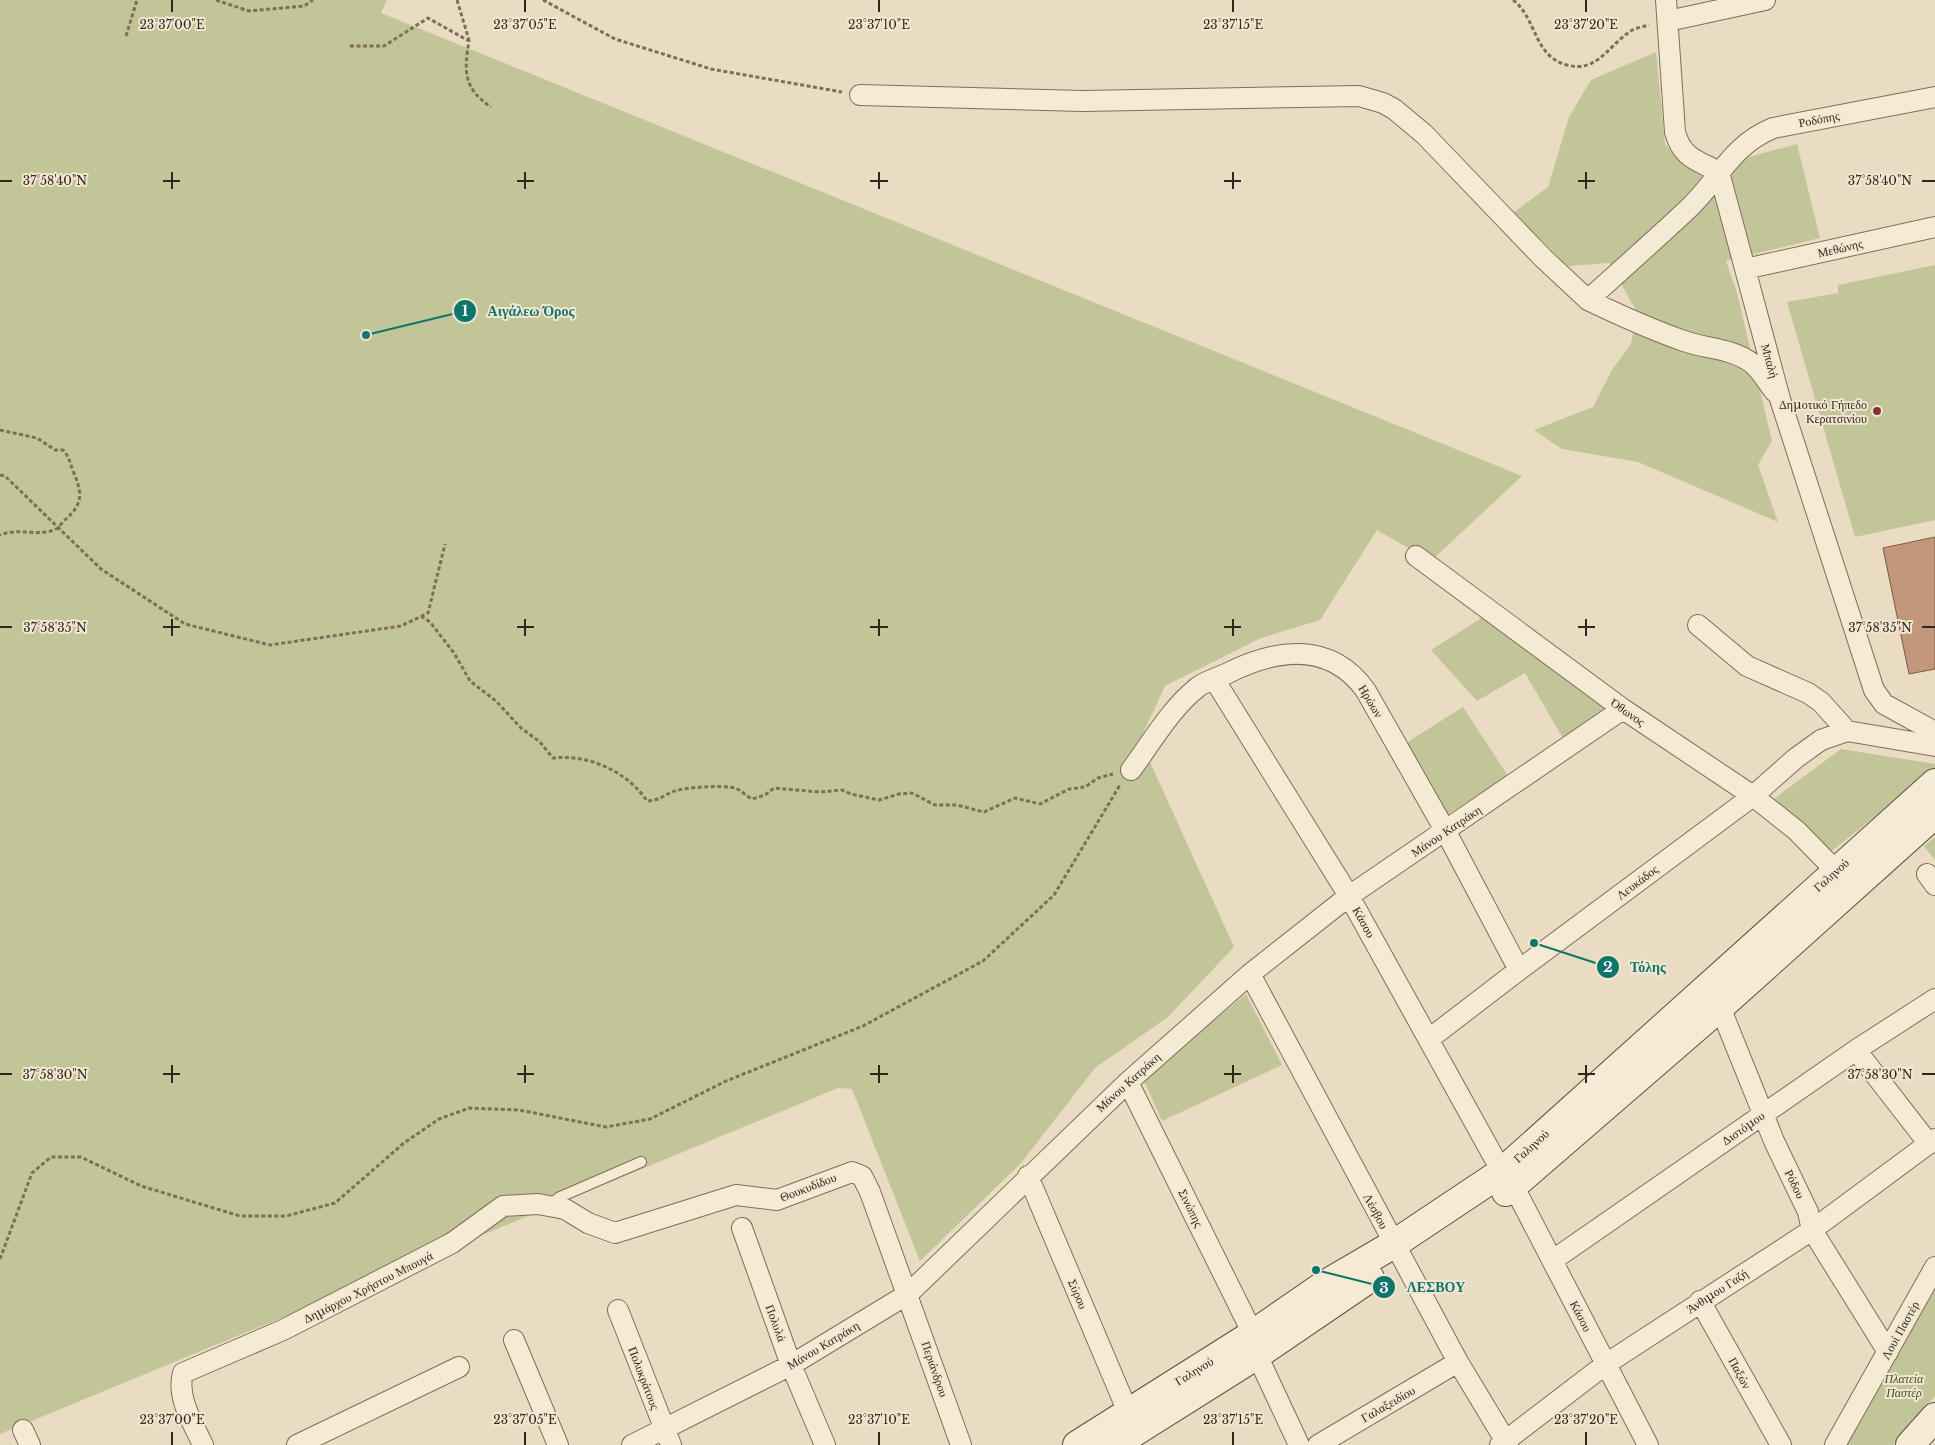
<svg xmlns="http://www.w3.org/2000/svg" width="1935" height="1445" viewBox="0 0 1935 1445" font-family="'Libre Baskerville',serif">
<rect width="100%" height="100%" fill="#e9dcc2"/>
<path fill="#c1c597" d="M0 0H387L381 13 1522 476 1431 561 1377 530 1320 620 1261 638 1165 686 1140 740 1234 947 1168 1017 1095 1068 1021 1163 920 1261 852 1089 838 1088 0 1434Z
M1656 52 1665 144 1694 172 1797 144 1820 238 1726 261 1737 293 1772 441 1758 465 1778 522 1638 462 1562 449 1534 430 1593 407 1612 370 1631 344 1637 312 1609 263 1568 266 1513 213 1548 187 1569 117 1591 80Z
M1935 265V520L1855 537 1787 302 1838 293V285Z
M1483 617 1605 708 1563 738 1525 673 1477 701 1431 650Z
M1463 707 1508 776 1445 816 1406 743Z
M1841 749 1935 764V769L1824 857 1759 810Z
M1935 837V860L1924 846Z
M1246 994 1282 1065 1162 1121 1143 1079Z
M1935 1283V1396L1893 1445H1838Z"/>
<path fill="#c3977b" stroke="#7d5843" d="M1935 537V669L1909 674 1883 548Z"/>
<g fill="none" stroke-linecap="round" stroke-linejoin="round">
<g stroke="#806e5b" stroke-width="12">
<path id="lane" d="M550 1205 560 1197 641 1162"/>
</g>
<g stroke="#806e5b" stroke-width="22">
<path id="street" d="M1666 0 1675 132C1682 158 1697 160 1719 172L1780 399 1874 690 1884 704 1935 732
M1668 21 1765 0
M860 95 1083 101 1359 96 1383 103 1394 109 1424 134 1543 258 1588 300
M1745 269 1935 227
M1774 391C1768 383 1761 371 1753 364 1733 348 1706 349 1684 341 1650 329 1619 315 1588 300 1621 270 1655 240 1688 209 1719 180 1730 146 1773 128L1935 97
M1416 556 1623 709 1753 796 1797 831 1836 871
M1698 625 1747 666 1808 693 1821 702 1847 731 1935 746
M1214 679 1349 896 1502 1172
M1131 770C1152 742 1170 709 1198 687 1206 681 1217 678 1226 674 1275 649 1330 640 1366 691L1446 832 1519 970
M1927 874 1935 885
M1250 974 1458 1362 1508 1445
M1720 1007 1774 1141 1808 1212 1812 1230 1888 1352
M1429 1039 1519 970 1753 796 1796 758 1821 740 1847 731
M1856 1050 1929 1144
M1128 1082 1253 1334
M1028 1176 1128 1412
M1514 1187 1648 1445
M742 1228 791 1365 825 1445
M1553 1260 1856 1050 1935 999
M1700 1301 1781 1445
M618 1310 671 1445
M514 1340 558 1445
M1257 1355 1299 1445
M23 1430 30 1445
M203 1445C193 1423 176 1397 183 1373L283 1330 452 1243 503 1206 538 1204 565 1209 588 1223 615 1233 736 1195 777 1200 852 1172 862 1176 870 1192 961 1445
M297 1445 459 1367
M632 1445 791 1365 908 1294 1128 1082 1250 974 1349 896 1623 709
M1318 1445 1458 1362
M1500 1445 1606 1364 1812 1230 1935 1139
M1835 1445 1935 1267"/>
</g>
<g stroke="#624f3e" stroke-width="30">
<path id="secondary" d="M1506 1192 1720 1007 1935 814
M1077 1445 1253 1334 1324 1285 1394 1244 1502 1172 1935 783
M1114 1445 1257 1355 1370 1278
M1910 1445 1935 1417"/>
</g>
<path stroke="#806e5b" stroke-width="3" stroke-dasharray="4 2.5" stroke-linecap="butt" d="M216 0 249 11 304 6 313 0
M457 0 469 40
M543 0 615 39 711 69 842 92
M1513 0C1537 18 1533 56 1567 65 1596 73 1608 47 1628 33 1634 28 1642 27 1649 25
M126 36 137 0
M350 46H384L428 18 469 41C464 71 463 88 491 107
M0 430 37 438 55 450H63C69 456 70 463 73 471 82 492 84 503 66 519 63 521 60 526 58 528 41 538 18 527 0 535
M0 475 5 476 101 569 185 624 270 645 401 626 428 613 445 544
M421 616 430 622 454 653 470 681 496 701 521 728 540 742 553 758C588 754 627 771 647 801 660 800 661 797 672 792 682 787 725 785 735 788 741 790 746 796 752 799L765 795 774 788 819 792 842 790 851 794 879 800 899 794 912 793 935 805H957L984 812 1015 798 1040 804 1069 789 1085 787 1098 778 1113 774
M0 1259 32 1173 51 1157H81L141 1186 240 1216H286L335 1203 404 1143 439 1119 469 1108 519 1110 606 1127 650 1119 726 1081 863 1026 983 961 1054 895 1120 785"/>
<use href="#lane" stroke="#f5ead4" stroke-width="10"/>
<use href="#street" stroke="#f5ead4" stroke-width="20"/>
<use href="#secondary" stroke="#f5ead4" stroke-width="28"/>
</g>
<path fill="none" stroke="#32271e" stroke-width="2" d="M172 0V12M525 0V12M879 0V12M1233 0V12M1586 0V12M172 172V189M525 172V189M879 172V189M1233 172V189M1586 172V189M0 181H12M163 181H180M517 181H534M870 181H888M1224 181H1241M1578 181H1595M1922 181H1935M172 619V636M525 619V636M879 619V636M1233 619V636M1586 619V636M0 627H12M163 627H180M517 627H534M870 627H888M1224 627H1241M1578 627H1595M1922 627H1935M172 1065V1083M525 1065V1083M879 1065V1083M1233 1065V1083M1586 1065V1083M0 1074H12M163 1074H180M517 1074H534M870 1074H888M1224 1074H1241M1578 1074H1595M1922 1074H1935M172 1432V1445M525 1432V1445M879 1432V1445M1233 1432V1445M1586 1432V1445"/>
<circle fill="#893134" stroke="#f1e6d0" stroke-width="2" cx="1877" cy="411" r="5"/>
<g text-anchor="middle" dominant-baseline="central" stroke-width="4" stroke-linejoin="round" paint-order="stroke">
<g font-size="12" fill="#32271e" stroke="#f1e6d0">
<text transform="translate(1819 119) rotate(-11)">Ροδόπης</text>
<text transform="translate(1840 248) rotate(-13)">Μεθώνης</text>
<text transform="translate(1770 361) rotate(75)">Μπαλή</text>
<text transform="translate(1371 701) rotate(59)">Ηρώων</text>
<text transform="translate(1628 712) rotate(35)">Όθωνος</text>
<text transform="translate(1446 831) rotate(-34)">Μάνου Κατράκη</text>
<text transform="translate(1831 875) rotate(-42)">Γαληνού</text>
<text transform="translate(1637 882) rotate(-37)">Λευκάδος</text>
<text transform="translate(1364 922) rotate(61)">Κάσου</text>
<text transform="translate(1128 1082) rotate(-42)">Μάνου Κατράκη</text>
<text transform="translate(1743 1128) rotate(-35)">Διστόμου</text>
<text transform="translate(1531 1146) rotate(-42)">Γαληνού</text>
<text transform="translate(1795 1184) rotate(64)">Ρόδου</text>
<text transform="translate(808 1187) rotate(-21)">Θουκυδίδου</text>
<text transform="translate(1191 1208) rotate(64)">Σινώπης</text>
<text transform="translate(1376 1211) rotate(62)">Λέσβου</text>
<text transform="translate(368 1287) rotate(-27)">Δημάρχου Χρήστου Μπουγά</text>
<text transform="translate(1717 1291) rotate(-33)">Άνθιμου Γαζή</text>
<text transform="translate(1078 1294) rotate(67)">Σύρου</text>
<text transform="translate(1581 1316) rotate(63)">Κάσου</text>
<text transform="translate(776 1323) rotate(70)">Πολυλά</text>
<text transform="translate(1900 1330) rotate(-61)">Λουί Παστέρ</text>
<text transform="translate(823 1345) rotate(-31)">Μάνου Κατράκη</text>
<text transform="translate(935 1369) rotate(71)">Περιάνδρου</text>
<text transform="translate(1194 1371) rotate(-32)">Γαληνού</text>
<text transform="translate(1740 1373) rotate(61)">Παξών</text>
<text transform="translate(644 1378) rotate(69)">Πολυκράτους</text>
<text transform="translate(1388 1404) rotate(-30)">Γαλαξειδίου</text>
</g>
<g font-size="12" fill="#32271e" stroke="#f1e6d0" text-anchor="end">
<text x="1867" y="404">Δημοτικό Γήπεδο<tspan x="1867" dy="14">Κερατσινίου</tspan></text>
</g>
<g font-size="12" font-style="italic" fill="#444c26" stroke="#f1e6d0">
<text x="1904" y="1378">Πλατεία<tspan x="1904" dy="14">Παστέρ</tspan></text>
</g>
</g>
<g font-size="12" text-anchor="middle" fill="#32271e" stroke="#f1e6d0" stroke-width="4" stroke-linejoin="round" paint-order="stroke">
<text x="172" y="29">23°37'00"E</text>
<text x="525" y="29">23°37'05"E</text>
<text x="879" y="29">23°37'10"E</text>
<text x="1233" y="29">23°37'15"E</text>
<text x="1586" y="29">23°37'20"E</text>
<text x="55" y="185">37°58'40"N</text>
<text x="1880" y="185">37°58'40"N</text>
<text x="55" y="632">37°58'35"N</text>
<text x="1880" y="632">37°58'35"N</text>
<text x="55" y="1079">37°58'30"N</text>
<text x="1880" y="1079">37°58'30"N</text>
<text x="172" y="1424">23°37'00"E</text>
<text x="525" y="1424">23°37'05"E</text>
<text x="879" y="1424">23°37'10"E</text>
<text x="1233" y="1424">23°37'15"E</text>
<text x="1586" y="1424">23°37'20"E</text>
</g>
<path fill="none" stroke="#0f766e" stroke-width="2" d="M366 335L465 311M1534 943L1608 967M1316 1270L1384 1287"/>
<g fill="#0f766e" stroke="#f1e6d0" stroke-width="2">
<circle cx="366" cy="335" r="5"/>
<circle cx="1534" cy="943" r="5"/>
<circle cx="1316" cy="1270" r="5"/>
<circle cx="465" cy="311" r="12"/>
<circle cx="1608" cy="967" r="12"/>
<circle cx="1384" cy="1287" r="12"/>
</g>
<g font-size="15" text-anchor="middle" font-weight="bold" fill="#fff">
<text x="465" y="316">1</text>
<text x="1608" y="972">2</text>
<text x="1384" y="1293">3</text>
</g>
<g font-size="14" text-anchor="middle" font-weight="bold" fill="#0f766e" stroke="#f1e6d0" stroke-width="4" stroke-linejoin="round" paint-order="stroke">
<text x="531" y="316">Αιγάλεω Όρος</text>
<text x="1648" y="972">Τόλης</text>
<text x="1436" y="1292">ΛΕΣΒΟΥ</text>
</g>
</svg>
